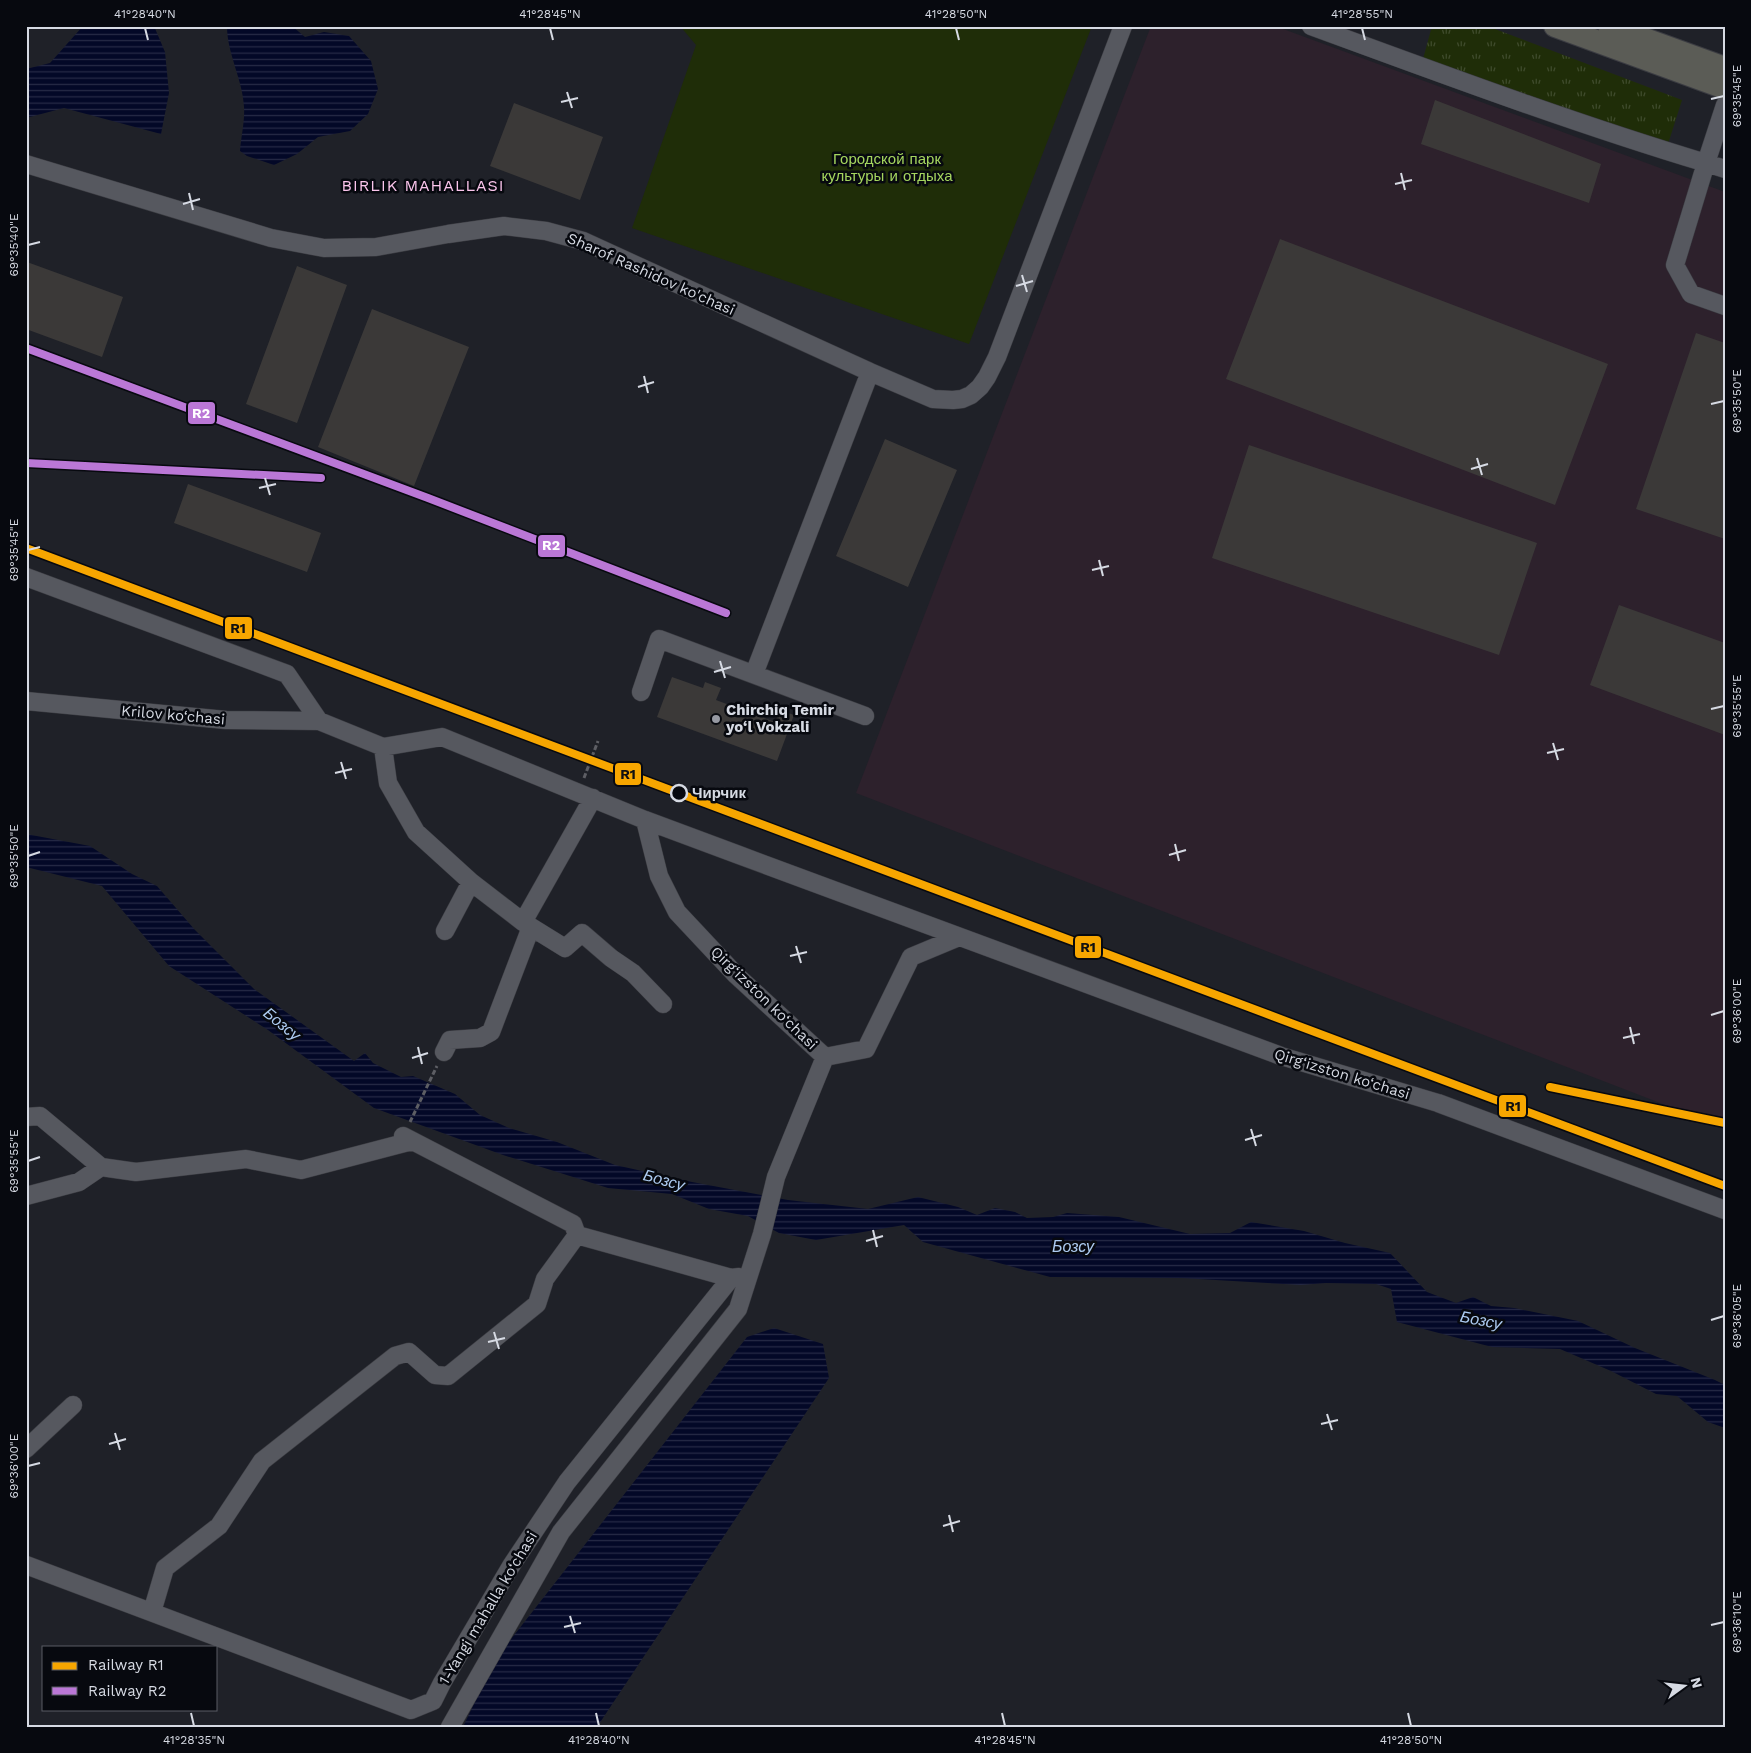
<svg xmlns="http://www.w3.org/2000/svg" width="1751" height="1753" viewBox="0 0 1751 1753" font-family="'Work Sans',sans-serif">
<defs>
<pattern id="grass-tufts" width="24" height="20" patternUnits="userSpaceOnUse" patternTransform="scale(1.25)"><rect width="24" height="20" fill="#1f2d08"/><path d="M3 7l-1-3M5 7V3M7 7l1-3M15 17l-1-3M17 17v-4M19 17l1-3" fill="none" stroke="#3f4b2c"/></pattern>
<pattern id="water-rules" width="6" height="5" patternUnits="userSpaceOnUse" patternTransform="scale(1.25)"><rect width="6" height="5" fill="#030827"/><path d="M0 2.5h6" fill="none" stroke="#272b46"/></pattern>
</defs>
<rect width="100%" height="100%" fill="#1f2128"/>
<path fill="#2d212c" d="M1151 26H1275L1725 192V1128L856 793Z"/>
<path fill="url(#grass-tufts)" d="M1432 26H1487L1682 100 1668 144 1423 59Z"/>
<path fill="#1f2d08" d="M680 26H1092L969 344 632 228 696 45Z"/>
<path fill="url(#water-rules)" d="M83 26H154L165 52 169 93 161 134 64 108 26 118V69L50 63Z
M227 26H292L305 37 324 32 349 36 371 61 378 89 368 114 350 131 318 137 297 154 274 165 247 156 240 151C241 137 245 121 244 107 243 80 227 54 227 26Z
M26 834 90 846 132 874 157 886 195 930 254 989 354 1061 365 1053 373 1063 401 1077 413 1076 455 1094 480 1115 509 1128 557 1142 615 1165 692 1182 788 1200 868 1209 918 1197 958 1207 977 1215 995 1208 1015 1212 1027 1218 1053 1217 1067 1213 1119 1217 1190 1234 1230 1233 1251 1222 1304 1231 1345 1243 1390 1253 1427 1292 1456 1303 1473 1297 1491 1306 1514 1308 1578 1321 1635 1348 1715 1380 1725 1385V1428L1708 1422 1677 1396 1656 1394 1611 1371 1560 1349 1492 1347 1397 1322 1391 1289 1376 1284 1326 1283 1301 1285 1181 1278 1050 1277 923 1242 904 1225 816 1240 779 1233 748 1216 709 1209 672 1194 608 1188 503 1155 374 1108 268 1030 169 966 102 886 26 867Z
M774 1328 823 1344 829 1378 597 1727H463L494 1661 747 1337Z"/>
<path fill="#3b3938" d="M1435 100 1601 164 1589 203 1421 144Z
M514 103 603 137 580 200 490 166Z
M1280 239 1608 364 1555 505 1226 379Z
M27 262 123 297 102 357 26 329Z
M297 266 347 285 297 423 246 404Z
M372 309 469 347 414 486 318 447Z
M1696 333 1725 343V539L1636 509Z
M885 439 957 470 908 587 836 556Z
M1249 445 1537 543 1499 655 1212 558Z
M188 484 321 533 307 572 174 523Z
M1619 605 1725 643V735L1590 685Z
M672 677 703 688 705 682 721 688 716 700 775 722 780 710 794 715 777 761 657 717Z"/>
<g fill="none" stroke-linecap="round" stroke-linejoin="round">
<g stroke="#3b3c42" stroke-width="19">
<path id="minor" d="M1311 26C1442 74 1573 123 1706 163L1675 265 1691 294 1725 306
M1725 105 1706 163 1725 169
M26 164 271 238 324 248 376 247 448 234 504 226 546 231 583 241 870 372 933 399 953 400 962 399 971 395 980 387 987 377 997 357 1123 26
M26 577 287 674 319 721
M754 674 870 372
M641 692 659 639 865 716
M26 701 226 720 319 721 383 747 442 737 645 820 739 855 1281 1056 1438 1103 1725 1210
M383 747 388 783 416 832 471 882 523 922 565 948 582 933 611 958 633 973 663 1004
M645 820 659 876 677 912 736 975 825 1057
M523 922 593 798
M445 931 471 882
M444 1052 450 1040 480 1038 491 1032 531 927
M825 1057 866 1049 911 957 959 937
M26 1117 40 1116 101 1167 136 1172 246 1159 301 1170 412 1141
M403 1136 573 1224 577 1235 731 1278 739 1277
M26 1196 79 1182 101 1167
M26 1449 73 1405
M26 1565 411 1710 433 1701 442 1683 511 1566 567 1482 731 1278
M152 1612 165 1568 219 1526 262 1461 395 1356 409 1352 435 1375 448 1376 537 1304 545 1279 577 1235
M450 1727 561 1532 738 1309 762 1234 776 1177 825 1057"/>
</g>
<g stroke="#3b3c42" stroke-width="24">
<path id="major" d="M1555 26 1725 88
M1609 26 1725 68"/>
</g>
<path stroke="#5d5e64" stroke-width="3" stroke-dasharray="5 2.5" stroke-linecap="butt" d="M584 778 598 741
M410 1122 437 1066"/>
<use href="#minor" stroke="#56585f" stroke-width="18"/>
<use href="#major" stroke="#5b5c56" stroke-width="22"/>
<g stroke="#07090f" stroke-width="11">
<path id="rail-1" d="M26 548 1725 1186
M1550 1087 1725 1123"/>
</g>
<g stroke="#07090f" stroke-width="11">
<path id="rail-2" d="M26 348 428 498 726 613
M26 463 321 478"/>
</g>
<use href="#rail-1" stroke="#f7a600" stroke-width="8"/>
<use href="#rail-2" stroke="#ba77d6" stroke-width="8"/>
</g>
<path fill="none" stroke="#d6dae3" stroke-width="2" d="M145 28 148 40M550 28 553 40M956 28 959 40M1362 28 1365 40M567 92 572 108M1711 99 1724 96M561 102 578 98M1401 173 1405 190M1395 184 1412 180M189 193 193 210M183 204 200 199M28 245 40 242M1022 275 1027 292M1016 286 1033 281M644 376 648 393M638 387 654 382M1711 404 1724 401M1477 458 1482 475M1471 469 1488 464M265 478 270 495M259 488 276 484M28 550 40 547M1099 560 1103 576M1092 570 1109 566M720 661 725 678M714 672 731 667M1711 709 1724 706M1553 743 1558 760M1547 753 1564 749M341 762 346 779M335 773 352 769M1175 844 1179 861M1169 855 1186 850M28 856 40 852M796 946 801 963M790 956 807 952M1711 1015 1724 1011M1630 1027 1634 1044M1623 1038 1640 1034M418 1047 422 1064M412 1058 428 1053M1251 1129 1256 1146M1245 1140 1262 1135M28 1161 40 1157M873 1230 877 1247M866 1241 883 1236M1711 1320 1724 1316M494 1332 499 1349M488 1342 505 1338M1327 1414 1332 1430M1321 1424 1338 1420M115 1433 120 1450M109 1444 126 1439M28 1466 40 1463M949 1515 953 1532M943 1526 960 1521M570 1616 575 1633M1711 1625 1724 1622M564 1627 581 1623M191 1713 194 1726M596 1713 599 1726M1002 1713 1005 1726M1408 1713 1411 1726"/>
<circle fill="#9699a2" stroke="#07090f" stroke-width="2" cx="716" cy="719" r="5"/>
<circle fill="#07090f" stroke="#d6dae3" stroke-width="2.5" cx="679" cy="793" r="8"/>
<g text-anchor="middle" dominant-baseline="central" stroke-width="5" stroke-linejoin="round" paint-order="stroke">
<g font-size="15" fill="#a5d65f" stroke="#07090f">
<text x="887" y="159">Городской парк<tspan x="887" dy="17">культуры и отдыха</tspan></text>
</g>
<g font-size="15" fill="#d6dae3" stroke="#07090f">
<text transform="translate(651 274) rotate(24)">Sharof Rashidov ko'chasi</text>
<text transform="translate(173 715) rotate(5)">Krilov ko‘chasi</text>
<text transform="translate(764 998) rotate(44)">Qirg‘izston ko‘chasi</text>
<text transform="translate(1342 1074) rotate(17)">Qirg‘izston ko‘chasi</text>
<text transform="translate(488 1608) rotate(-59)">1-Yangi mahalla ko‘chasi</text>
</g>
<g font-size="15" font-weight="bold" fill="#d6dae3" stroke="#07090f" text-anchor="start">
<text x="726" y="710">Chirchiq Temir<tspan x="726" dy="17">yo‘l Vokzali</tspan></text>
</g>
<g font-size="15" font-weight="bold" fill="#d6dae3" stroke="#07090f" text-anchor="start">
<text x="692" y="793">Чирчик</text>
</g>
<g font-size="16" letter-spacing="1" fill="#fbc5ec" stroke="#07090f">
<text x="423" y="185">BIRLIK MAHALLASI</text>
</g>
<g font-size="16" font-style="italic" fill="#adcbf1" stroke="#07090f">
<text transform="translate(282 1024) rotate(39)">Бозсу</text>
<text transform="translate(664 1180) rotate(15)">Бозсу</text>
<text x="1073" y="1246">Бозсу</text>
<text transform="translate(1481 1320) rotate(11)">Бозсу</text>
</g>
</g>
<g stroke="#07090f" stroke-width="2">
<rect x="187" y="401" width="29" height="24" rx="5" fill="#ba77d6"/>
<rect x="537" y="534" width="29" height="24" rx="5" fill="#ba77d6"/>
<rect x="224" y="616" width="29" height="24" rx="5" fill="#f7a600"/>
<rect x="614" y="762" width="28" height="24" rx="5" fill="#f7a600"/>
<rect x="1074" y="935" width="28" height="24" rx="5" fill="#f7a600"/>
<rect x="1498" y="1094" width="29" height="24" rx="5" fill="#f7a600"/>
</g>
<g font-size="14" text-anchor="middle" font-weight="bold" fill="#fff">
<text x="201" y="418">R2</text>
<text x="551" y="550">R2</text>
</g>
<g font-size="14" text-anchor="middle" font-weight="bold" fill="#111">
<text x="238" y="633">R1</text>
<text x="628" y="779">R1</text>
<text x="1088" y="952">R1</text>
<text x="1513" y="1111">R1</text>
</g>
<rect width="1751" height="1753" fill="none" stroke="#07090f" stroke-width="55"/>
<rect x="42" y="1646" width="175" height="65" fill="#07090f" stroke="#5a5d64"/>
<rect x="52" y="1662" width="25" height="8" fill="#f7a600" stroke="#5a5d64"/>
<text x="88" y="1670" font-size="15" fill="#d6dae3">Railway R1</text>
<rect x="52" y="1687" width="25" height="8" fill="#ba77d6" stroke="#5a5d64"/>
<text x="88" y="1696" font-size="15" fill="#d6dae3">Railway R2</text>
<g transform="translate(1684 1686) rotate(75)" stroke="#07090f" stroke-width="4" paint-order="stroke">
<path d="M0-4L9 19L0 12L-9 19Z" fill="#d6dae3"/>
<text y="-8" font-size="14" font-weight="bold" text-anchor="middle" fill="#d6dae3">N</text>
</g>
<rect x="28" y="28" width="1696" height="1698" fill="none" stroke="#d6dae3" stroke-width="2"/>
<g font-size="12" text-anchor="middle" fill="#d6dae3">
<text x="145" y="18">41°28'40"N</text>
<text x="550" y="18">41°28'45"N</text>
<text x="956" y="18">41°28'50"N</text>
<text x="1362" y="18">41°28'55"N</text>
<text transform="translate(1737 96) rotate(-90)" y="4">69°35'45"E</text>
<text transform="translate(14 245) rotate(-90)" y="4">69°35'40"E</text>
<text transform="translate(1737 401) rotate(-90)" y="4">69°35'50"E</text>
<text transform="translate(14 550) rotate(-90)" y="4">69°35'45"E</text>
<text transform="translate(1737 706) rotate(-90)" y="4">69°35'55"E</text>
<text transform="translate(14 856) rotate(-90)" y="4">69°35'50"E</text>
<text transform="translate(1737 1011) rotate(-90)" y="4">69°36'00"E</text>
<text transform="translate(14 1161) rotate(-90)" y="4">69°35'55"E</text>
<text transform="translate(1737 1316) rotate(-90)" y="4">69°36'05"E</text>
<text transform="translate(14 1466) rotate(-90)" y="4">69°36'00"E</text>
<text transform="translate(1737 1622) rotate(-90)" y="4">69°36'10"E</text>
<text x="194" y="1744">41°28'35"N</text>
<text x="599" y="1744">41°28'40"N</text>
<text x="1005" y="1744">41°28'45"N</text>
<text x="1411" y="1744">41°28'50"N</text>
</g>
</svg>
